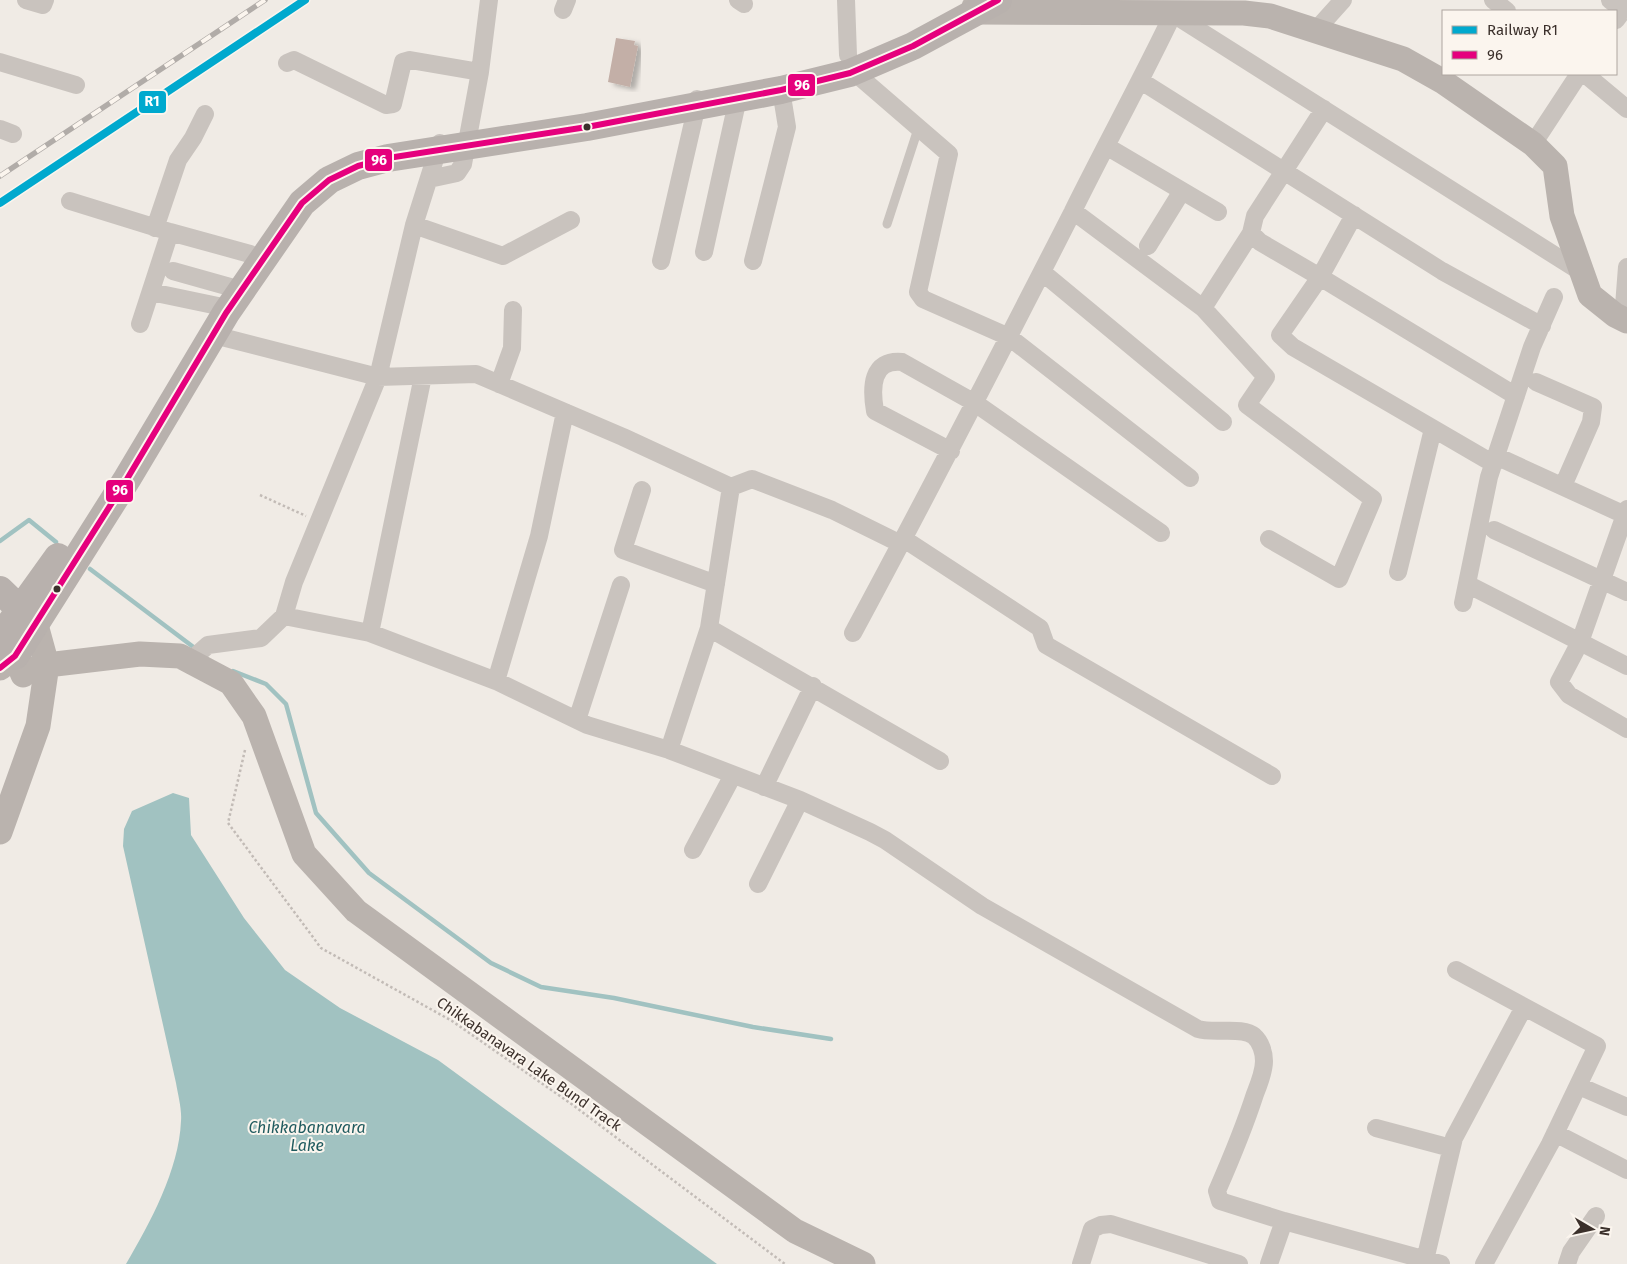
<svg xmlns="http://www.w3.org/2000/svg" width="1627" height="1264" viewBox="0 0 1627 1264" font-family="'Fira Sans',sans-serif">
<defs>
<filter id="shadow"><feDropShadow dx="5.5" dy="3" stdDeviation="2.5" flood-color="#0004"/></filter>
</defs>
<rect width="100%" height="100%" fill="#f0ebe5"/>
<path fill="#a1c2c1" d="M173 793 189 798 191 835 244 918 285 970 340 1008 438 1060 717 1264H126C150 1223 179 1170 181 1121 182 1109 178 1095 176 1083L123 846 124 829 132 811Z"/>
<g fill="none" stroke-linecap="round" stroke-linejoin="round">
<path stroke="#a1c2c1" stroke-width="4.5" d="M0 541 29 520 56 542
M90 569 196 649
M233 671 266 684 286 704 316 813 369 873 491 963 541 987 614 998 753 1027 831 1039"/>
</g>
<path fill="#c3afa7" filter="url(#shadow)" d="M616 38 635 41 634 45 638 46 630 87 608 82Z"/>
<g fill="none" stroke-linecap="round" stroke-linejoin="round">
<path stroke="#c2bbb6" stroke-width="2.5" stroke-dasharray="2.5 2.5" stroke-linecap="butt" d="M260 495 306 516
M245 750 228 823 321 948 452 1021 570 1103 785 1264"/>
<path stroke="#c9c3be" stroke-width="9" d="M887 224 918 129"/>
<path stroke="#c9c3be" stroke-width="18" d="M26 0 43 5 45 0
M738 0 744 4
M846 0 848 55
M1493 0 1507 11
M1610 0 1623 10
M563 10 567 0
M1616 20 1627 5
M1316 30 1343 0
M0 62 76 85
M287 63 294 60 386 105 393 104 403 62 410 60 480 72
M854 72 949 154 918 292 923 299 1009 337 1190 478
M1585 74 1627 109
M1141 81 1442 271 1542 326
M1324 109 1255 216 1251 233 1260 242 1320 277 1354 215
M0 129 13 134
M440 143 414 225 378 377 476 374 623 437 731 487 709 628 669 750
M1533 144 1579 74
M1106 146 1218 212
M429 179 457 173 463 164 480 72 489 0
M70 201 170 232 250 254
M1073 211 1203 308 1251 233
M414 225 503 256 571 220
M155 228 178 160 193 138 205 114
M1148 246 1182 191
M704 252 738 98
M661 261 697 105V99
M753 261 787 127 781 90
M173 271 230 287
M1042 272 1223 422
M151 292 218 306
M1203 308 1266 377 1247 405 1373 499 1339 579 1269 539
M1623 319 1627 267
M140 324 170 232
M214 335 378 377 294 582 284 616 370 633 496 681 587 725 669 750 800 800 870 832 885 840 982 906 1198 1029C1214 1034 1243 1026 1254 1036 1261 1042 1264 1053 1264 1061 1264 1072 1259 1084 1255 1094 1244 1128 1231 1159 1217 1191L1220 1201 1284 1221
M1536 382 1593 407 1591 422 1563 486
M499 384 512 348 513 310
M951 451 875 411C871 388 871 359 902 362L975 403 1161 533
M1496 456 1627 516
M1494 464 1293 347 1280 335 1320 277 1516 396
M731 487 752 479 832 510 901 544
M642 490 623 550 716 584
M1627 509 1580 642 1559 682 1569 695 1627 729
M1494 530 1627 592
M904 539 1040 628 1046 645 1272 776
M1398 572 1433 429
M1467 584 1627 666
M1463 603 1489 477 1532 347 1554 297
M709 628 940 761
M370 633 423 376
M853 633C928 494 1000 354 1072 213 1105 146 1141 81 1173 14L1581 272
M190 661 208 645 261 638 284 616
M496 681 539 536 565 412
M577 720 621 585
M764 787 813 686
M693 850 733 775
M758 884 800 800
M1456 970 1597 1046 1550 1144 1484 1264
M1579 1086 1627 1107
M1376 1128 1451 1148
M1555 1133 1627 1170
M1425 1260 1454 1138 1524 1007
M1081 1264 1092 1229 1101 1225 1111 1224 1239 1264
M1269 1264 1284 1221 1441 1264
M1567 1264 1571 1252 1596 1216"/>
<path stroke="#bab3ae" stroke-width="25" d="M974 7 977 12 1244 13 1270 16 1403 59 1442 81 1533 144 1555 166 1562 216 1590 295 1615 315 1627 321
M0 668 15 656 23 675
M22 672 47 665 140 654 180 656 231 683 254 716 304 854 356 911 795 1231 863 1264
M0 832 38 726 47 665 36 625"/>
<path stroke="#b8b1ad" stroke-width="28" d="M0 590 33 622
M0 632 15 656 127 479 226 313 302 203 329 180 358 166 388 158 587 127 781 90 850 73 913 46 998 0
M2 635 58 557"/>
<g stroke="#b1aca8" stroke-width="5.5">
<path id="rail" d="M0 176 265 0
M0 203 305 0"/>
</g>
<use href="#rail" stroke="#fbf5ee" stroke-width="4" stroke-dasharray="11" stroke-linecap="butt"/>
<g stroke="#fbf5ee" stroke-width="10">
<path id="bus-1" d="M0 668 15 656 127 479 226 313 302 203 329 180 358 166 388 158 587 127 781 90 850 73 913 46 998 0"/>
</g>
<use href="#bus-1" stroke="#e5007d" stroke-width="6"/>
<g stroke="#fbf5ee" stroke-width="11">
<path id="rail-1" d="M0 203 305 0"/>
</g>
<use href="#rail-1" stroke="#00a9ce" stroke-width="8"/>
</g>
<g fill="#3b302b" stroke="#fbf5ee" stroke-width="2">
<circle cx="587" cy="127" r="4.5"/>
<circle cx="57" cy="589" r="4.5"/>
</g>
<g text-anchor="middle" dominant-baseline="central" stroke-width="4" stroke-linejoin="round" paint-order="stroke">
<g font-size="15" fill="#3b302b" stroke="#fbf5ee">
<text transform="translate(529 1064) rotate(35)">Chikkabanavara Lake Bund Track</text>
</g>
<g font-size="16" font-style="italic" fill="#1f5a5e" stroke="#fbf5ee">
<text x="307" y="1127">Chikkabanavara<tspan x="307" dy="18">Lake</tspan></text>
</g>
</g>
<g stroke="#fbf5ee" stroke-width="2">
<rect x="787" y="73" width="29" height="24" rx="5" fill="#e5007d"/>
<rect x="138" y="90" width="29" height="24" rx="5" fill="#00a9ce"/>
<rect x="364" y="148" width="29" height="24" rx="5" fill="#e5007d"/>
<rect x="105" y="479" width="29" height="24" rx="5" fill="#e5007d"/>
</g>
<g font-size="14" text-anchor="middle" font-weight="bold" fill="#fff">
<text x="802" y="90">96</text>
<text x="152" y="106">R1</text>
<text x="379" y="165">96</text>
<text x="120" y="495">96</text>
</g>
<rect x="1442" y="10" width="175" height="65" fill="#fbf5ee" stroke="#aea6a0"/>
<rect x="1452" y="26" width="25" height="8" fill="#00a9ce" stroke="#aea6a0"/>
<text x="1487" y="35" font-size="15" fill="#3b302b">Railway R1</text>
<rect x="1452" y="51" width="25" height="8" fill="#e5007d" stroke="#aea6a0"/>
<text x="1487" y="60" font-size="15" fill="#3b302b">96</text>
<g transform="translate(1592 1229) rotate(99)" stroke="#fbf5ee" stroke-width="4" paint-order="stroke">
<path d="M0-4L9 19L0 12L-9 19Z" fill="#3b302b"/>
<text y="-8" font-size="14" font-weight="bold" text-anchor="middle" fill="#3b302b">N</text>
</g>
</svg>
